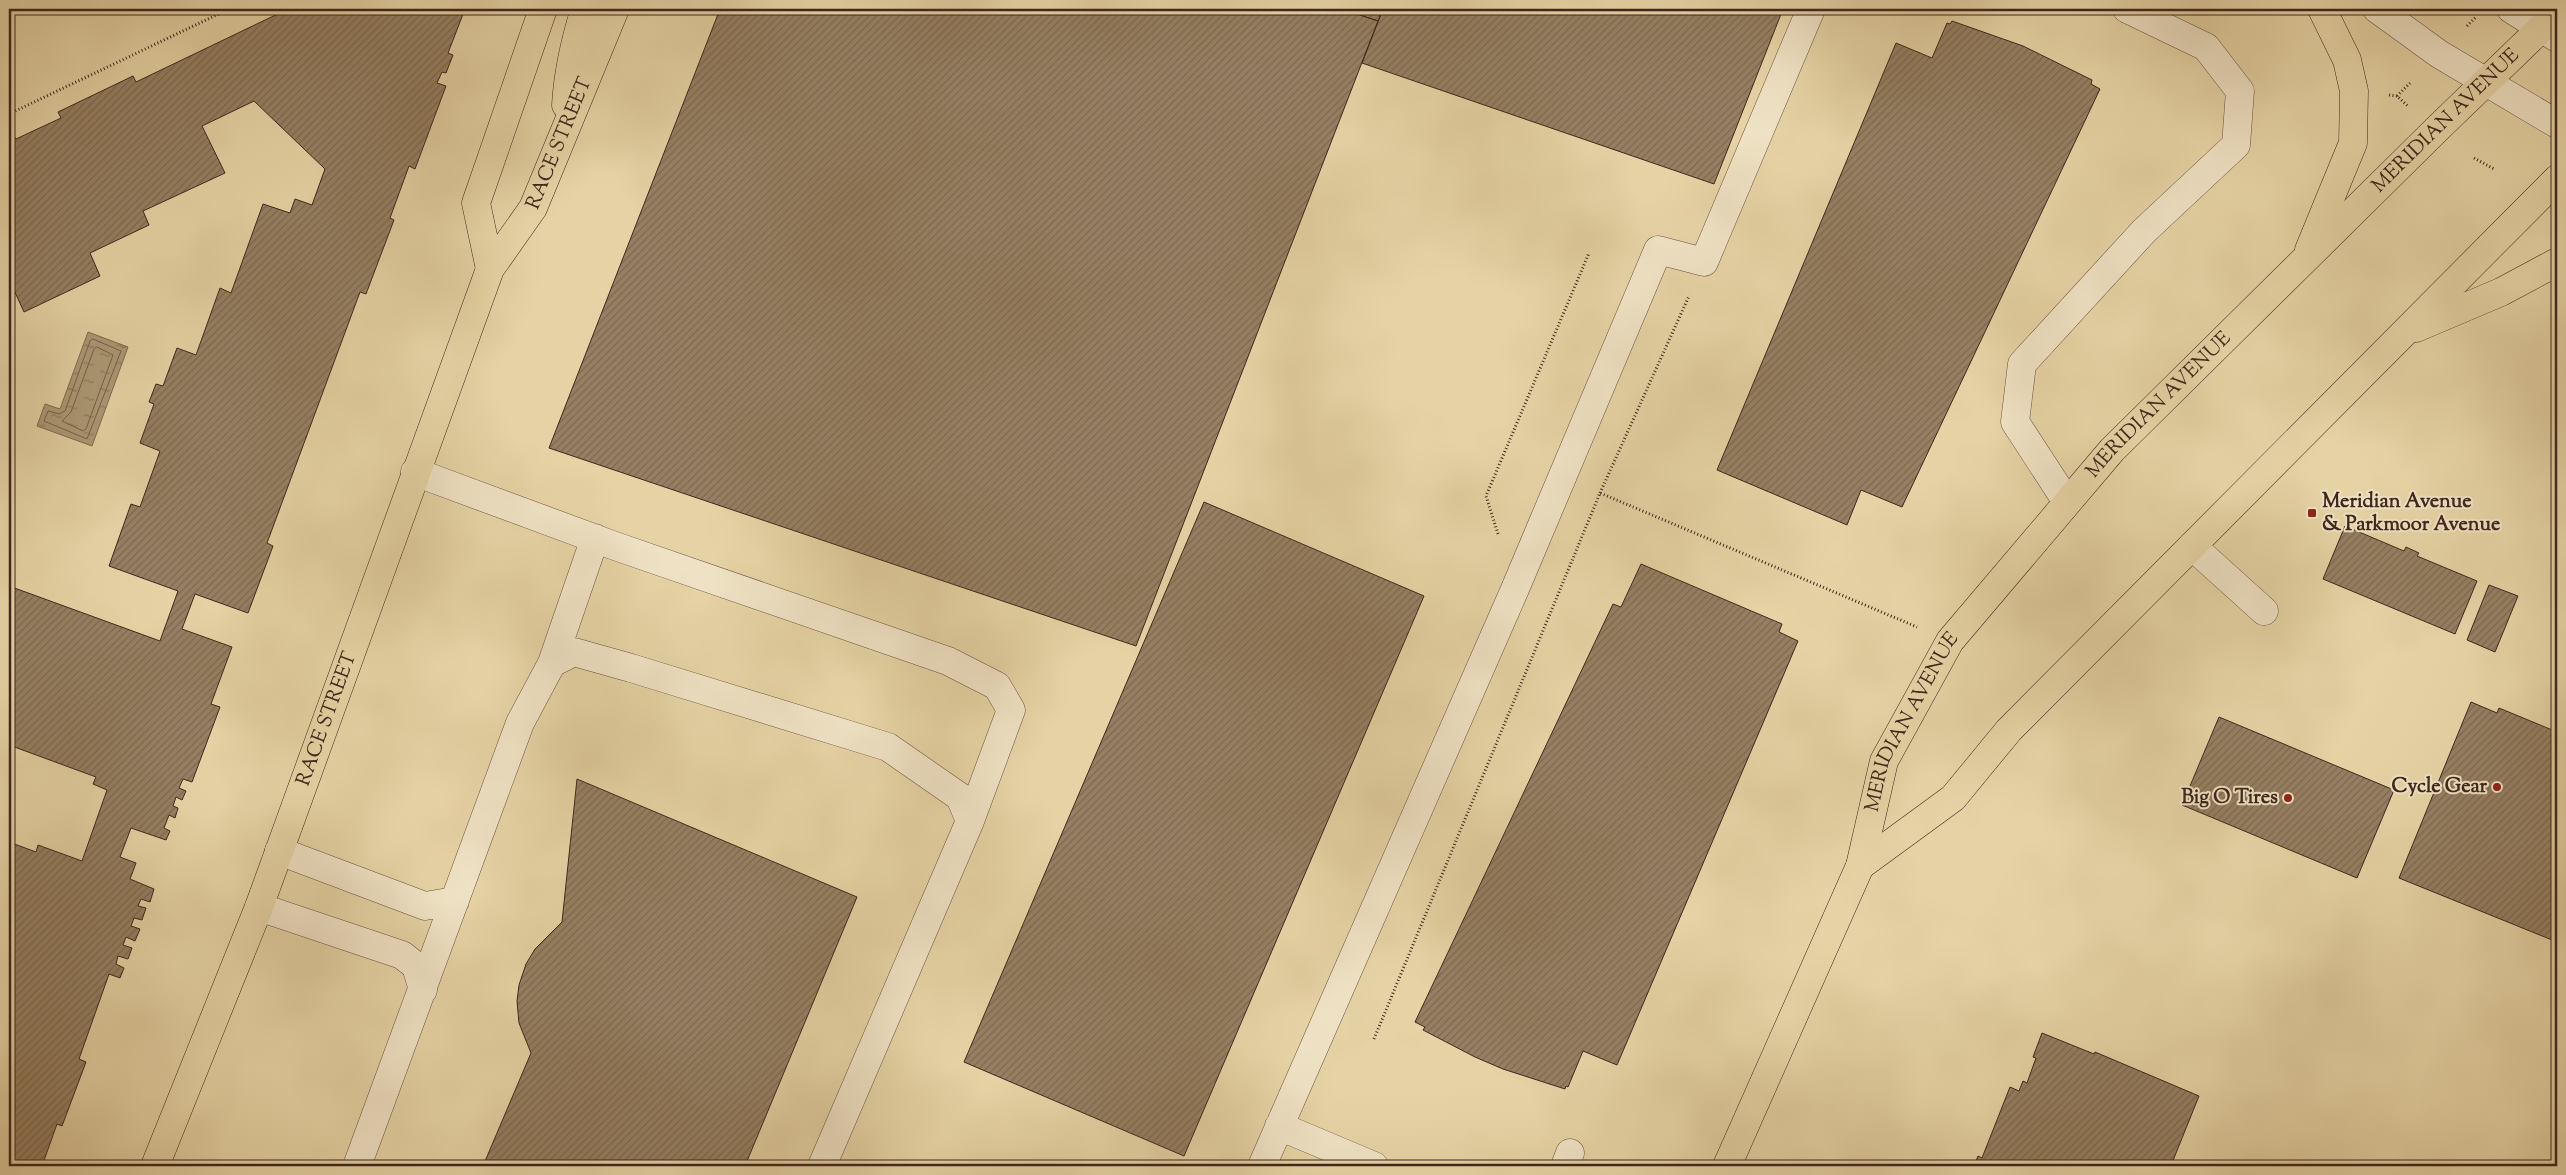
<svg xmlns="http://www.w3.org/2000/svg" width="2566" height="1175" viewBox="0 0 2566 1175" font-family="'Sorts Mill Goudy',serif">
<defs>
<pattern id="water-ripples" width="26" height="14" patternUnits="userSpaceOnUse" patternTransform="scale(1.25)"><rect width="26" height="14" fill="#ad9976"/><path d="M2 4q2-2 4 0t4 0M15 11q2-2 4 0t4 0" fill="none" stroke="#8e7d60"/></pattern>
<pattern id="building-hatch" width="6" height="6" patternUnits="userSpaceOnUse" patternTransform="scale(1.25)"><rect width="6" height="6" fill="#968063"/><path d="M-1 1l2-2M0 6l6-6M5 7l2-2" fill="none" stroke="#7c6951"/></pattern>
</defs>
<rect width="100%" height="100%" fill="#e6d3a5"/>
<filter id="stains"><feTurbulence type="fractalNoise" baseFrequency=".004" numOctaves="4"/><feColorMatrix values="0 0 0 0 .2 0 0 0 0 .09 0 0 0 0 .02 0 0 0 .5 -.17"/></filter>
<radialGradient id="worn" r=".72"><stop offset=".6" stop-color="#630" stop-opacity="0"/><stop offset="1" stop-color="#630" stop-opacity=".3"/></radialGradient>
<path fill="url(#water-ripples)" stroke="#816b52" d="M88 332 128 347 92 446 37 426 45 404 60 409Z"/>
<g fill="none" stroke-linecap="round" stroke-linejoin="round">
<path stroke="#766049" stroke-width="1" d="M93 339 121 351 87 439 44 421 48 411 59 414 65 411 90 341Z
M97 347 113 355 86 429 83 431 62 421 71 412 94 349Z"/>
</g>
<path fill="url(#building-hatch)" stroke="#3f271c" d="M288 9H465L448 53 453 55 446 73 442 72 437 83 446 86 415 169 409 166 390 218 394 220 366 294 360 292 267 543 273 546 248 613 195 594 182 629 232 647 211 704 220 707 192 782 183 779 179 788 186 791 182 800 176 797 173 806 178 808 175 818 169 815 164 828 170 831 166 840 131 828 120 857 136 863 130 879 154 889 150 902 141 899 138 906 146 908 142 920 134 918 131 926 140 929 135 941 126 937 123 945 132 948 128 959 118 956 116 964 124 968 120 978 109 974 79 1059 86 1062 62 1126 57 1124 42 1166H9V842L36 852 38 845 82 861 107 790 93 784 96 777 9 745V586L160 641 178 591 109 566 131 504 140 507 160 451 140 443 154 404 149 402 156 384 163 386 177 348 196 355 220 288 231 293 263 204 290 213 295 199 312 205 325 169 254 101 202 126 225 173 143 211 149 225 90 253 100 276 24 312 13 288 9 290V136L13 134 16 139 61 118 58 112 133 76 136 82Z
M720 9H1342L1378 21 1136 646 549 448Z
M1342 9H1383L1378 21Z
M1383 9H1783L1714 184 1362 63Z
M1952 21 2023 46 2092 80 2091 84 2100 89 1902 507 1861 490 1847 525 1717 470 1896 43 1932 58 1947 23 1950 24Z
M1204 502 1424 596 1184 1156 964 1062Z
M2345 526 2404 551 2406 547 2419 553 2417 556 2477 581 2455 634 2323 579Z
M1641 564 1782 624 1779 632 1798 641 1617 1065 1583 1051 1568 1087 1566 1086 1565 1089 1503 1069 1475 1057 1423 1030 1425 1027 1415 1022 1613 604 1621 607Z
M2489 585 2518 596 2495 652 2467 640Z
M2471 702 2497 713 2499 708 2557 732V942L2399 878Z
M2219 717 2394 790 2357 878 2182 805Z
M577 779 857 897 745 1166H483L531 1053 519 1023 517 1001 519 985 526 964 535 949 562 922Z
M2042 1033 2094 1054 2095 1052 2199 1096 2172 1163 2164 1160 2161 1166H1974L1978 1156 1982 1158 2010 1087 2019 1091 2023 1081 2027 1083 2036 1058 2033 1057Z"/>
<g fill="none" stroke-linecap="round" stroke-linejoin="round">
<g stroke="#69523e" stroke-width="29">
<path id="minor" d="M2377 9 2439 54 2557 124
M2511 9 2557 38
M415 472 615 546 948 661 997 686 1011 710 970 821
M2067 502 2015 422 2022 364 2144 231 2236 145 2240 91 2206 47 2127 9
M2192 546 2264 611
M552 663 595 538
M279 851 425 906 455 901
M259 907 402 955 416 966 423 990
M1279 1126 1374 1166
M357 1166 520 723 552 663 574 652 631 668 888 747 960 797 970 821 822 1166
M1262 1166 1515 589 1658 250 1704 262 1811 9
M1565 1166 1570 1153"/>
</g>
<g stroke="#3f271c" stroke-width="29">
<g id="major">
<path d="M566 105C568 71 575 41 585 9"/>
<path d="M2309 250 2353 143 2354 91 2347 60 2322 9"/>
<path d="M490 269 476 203 543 9"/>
<path d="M2416 328 2501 292 2557 262"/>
<path d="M1860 866 1953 798 2009 730 2557 179"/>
<path id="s1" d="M155 1166 259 907 490 269 533 208 615 9"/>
<path id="s2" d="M1727 1166 1860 866 1884 761 1950 641 2112 450 2437 129 2557 13"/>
</g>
</g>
<path stroke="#3f271c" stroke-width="3" stroke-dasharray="1 2.5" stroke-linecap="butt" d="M2467 26 2476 17
M2389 95 2397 96 2409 107
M2397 96 2410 83
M9 114 229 9
M2474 158 2494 169
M1600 493 1689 296
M1498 534 1486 496 1589 253
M1374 1039 1600 493 1917 627"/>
<use href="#minor" stroke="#efe2c4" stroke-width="28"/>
<use href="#major" stroke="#e6d3a5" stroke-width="28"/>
</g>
<g fill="#8f2418" stroke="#efe2c4" stroke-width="2">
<rect x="2307" y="508" width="10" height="10" rx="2.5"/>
<circle cx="2497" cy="787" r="5"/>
<circle cx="2288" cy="798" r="5"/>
</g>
<g text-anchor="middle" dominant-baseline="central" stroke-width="4" stroke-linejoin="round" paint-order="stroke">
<g font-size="20" fill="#3f271c" stroke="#efe2c4">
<text stroke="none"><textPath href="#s2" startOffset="1292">MERIDIAN AVENUE</textPath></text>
<text stroke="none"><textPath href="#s1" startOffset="1102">RACE STREET</textPath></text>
<text stroke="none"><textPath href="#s2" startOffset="888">MERIDIAN AVENUE</textPath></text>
<text stroke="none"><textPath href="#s1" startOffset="479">RACE STREET</textPath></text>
<text stroke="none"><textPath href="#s2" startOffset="482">MERIDIAN AVENUE</textPath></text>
</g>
<g font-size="20" font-weight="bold" fill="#3f271c" stroke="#efe2c4" text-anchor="end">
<text x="2322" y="502" text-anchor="start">Meridian Avenue<tspan x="2322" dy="23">&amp; Parkmoor Avenue</tspan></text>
<text x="2487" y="787">Cycle Gear</text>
<text x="2278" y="798">Big O Tires</text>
</g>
</g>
<rect width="2566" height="1175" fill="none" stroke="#e6d3a5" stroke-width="30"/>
<rect x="10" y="10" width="2546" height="1155" fill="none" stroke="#3f271c" stroke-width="2.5"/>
<rect x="15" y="15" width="2536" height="1145" fill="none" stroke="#3f271c"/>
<rect width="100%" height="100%" filter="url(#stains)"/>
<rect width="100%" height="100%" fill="url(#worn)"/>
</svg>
